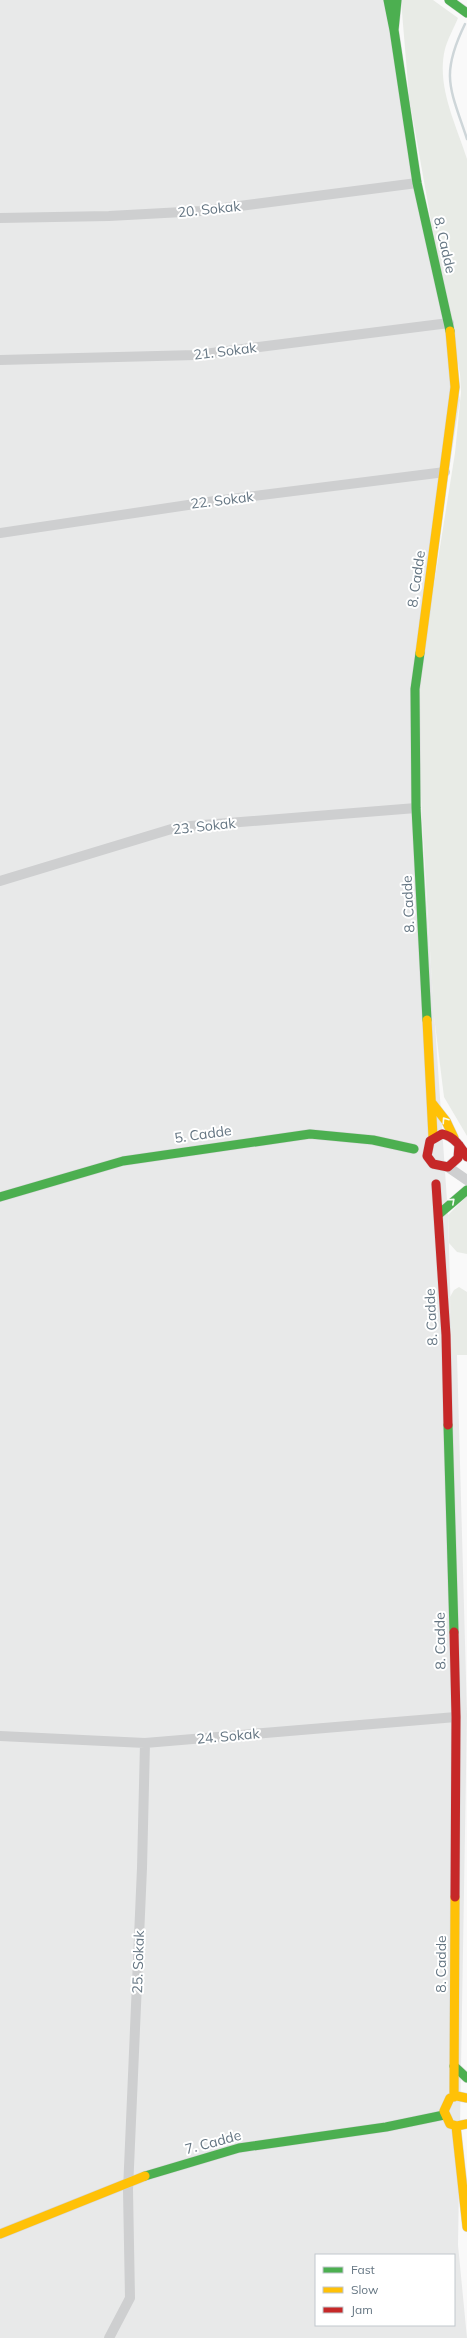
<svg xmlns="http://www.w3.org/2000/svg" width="467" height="2338" viewBox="0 0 467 2338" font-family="Mulish,sans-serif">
<rect width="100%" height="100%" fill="#f9f9f9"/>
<path fill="#e8e9e9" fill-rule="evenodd" d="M0 0H383L421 185 460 400 414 691 421 820 448 1215 452 1355H457L467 1714 458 2245 467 2338H0ZM316 2255H454V2325H316Z"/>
<path fill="#e8ebe6" d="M401 0H433L458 18C454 28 448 38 445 49 436 86 456 124 467 159V1136L444 1097 434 1016 422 820 417 691 455 453 461 392 460 374 439 266 409 97Z
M467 1196V1254L457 1252 449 1243 448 1215Z
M459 1287 467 1292V1355H452L450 1297 454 1290Z"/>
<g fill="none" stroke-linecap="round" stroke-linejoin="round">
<path stroke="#ced6d9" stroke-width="2.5" d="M465 24C440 75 450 88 467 139"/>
<g stroke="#d5d6d7" stroke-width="10">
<path id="fast" d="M388 0 394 30 397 0
M449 0 467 13
M394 30 417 183 450 331
M420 653 415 689 416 808 427 1020
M0 1197 123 1161 310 1134 373 1140 414 1149
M439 1214 467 1190
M448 1425 454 1632
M454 2066 467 2078
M145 2176 239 2148 386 2127 444 2115"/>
</g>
<g stroke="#d5d6d7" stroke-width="10">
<path id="slow" d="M420 653 455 387 450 331
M427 1020 433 1137
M432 1103 446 1121 454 1138
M454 2097 455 1897
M467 2098 457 2096 450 2098 444 2111 450 2124 457 2126 467 2124
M456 2126 467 2227
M0 2234 145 2176"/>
</g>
<g stroke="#d5d6d7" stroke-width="10">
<path id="jam" d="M459 1145 458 1158 448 1167 433 1164 427 1156 430 1141 442 1134C454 1136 461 1147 467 1157
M436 1184 446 1335 448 1425
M454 1632 456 1717 455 1897"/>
</g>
<path stroke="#cecfd0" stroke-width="10" d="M0 218 109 216 201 211 417 183
M0 360 196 355 449 323
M0 533 215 501 445 472
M0 881 178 827 416 808
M448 1167 467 1180
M0 1736 145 1743 456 1717
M109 2338 130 2298 128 2190 142 1868 145 1743"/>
<use href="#fast" stroke="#4caf50" stroke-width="9"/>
<use href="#slow" stroke="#ffc107" stroke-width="9"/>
<use href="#jam" stroke="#c62828" stroke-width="9"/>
</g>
<defs><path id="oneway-chevron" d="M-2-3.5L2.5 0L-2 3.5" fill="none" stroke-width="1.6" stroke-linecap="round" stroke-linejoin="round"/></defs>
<g stroke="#f6fbf6">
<use href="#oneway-chevron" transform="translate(445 1120) rotate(-124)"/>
<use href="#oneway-chevron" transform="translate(452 1201) rotate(-42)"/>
</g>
<g text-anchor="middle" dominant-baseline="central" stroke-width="4" stroke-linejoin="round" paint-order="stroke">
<g font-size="14" fill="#657683" stroke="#fff">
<text transform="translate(209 209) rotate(-6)">20. Sokak</text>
<text transform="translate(445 245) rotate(77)">8. Cadde</text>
<text transform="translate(225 351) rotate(-7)">21. Sokak</text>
<text transform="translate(222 500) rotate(-7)">22. Sokak</text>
<text transform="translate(416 579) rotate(-82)">8. Cadde</text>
<text transform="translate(204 826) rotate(-6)">23. Sokak</text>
<text transform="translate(408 904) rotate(-93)">8. Cadde</text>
<text transform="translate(203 1134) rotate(-8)">5. Cadde</text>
<text transform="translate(431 1317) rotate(-93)">8. Cadde</text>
<text transform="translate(440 1641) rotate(-91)">8. Cadde</text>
<text transform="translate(228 1736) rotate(-5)">24. Sokak</text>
<text transform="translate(138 1962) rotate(-88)">25. Sokak</text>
<text transform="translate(441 1964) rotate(-90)">8. Cadde</text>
<text transform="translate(213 2142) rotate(-15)">7. Cadde</text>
</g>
</g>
<rect x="315" y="2254" width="140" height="72" fill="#ffffff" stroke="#c1c8cd"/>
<rect x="323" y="2267" width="20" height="6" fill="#4caf50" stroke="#c1c8cd"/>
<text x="351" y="2274" font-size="12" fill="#657683">Fast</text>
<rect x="323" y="2287" width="20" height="6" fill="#ffc107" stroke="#c1c8cd"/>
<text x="351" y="2294" font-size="12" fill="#657683">Slow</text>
<rect x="323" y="2307" width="20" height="6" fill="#c62828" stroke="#c1c8cd"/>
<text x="351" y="2314" font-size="12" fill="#657683">Jam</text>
</svg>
